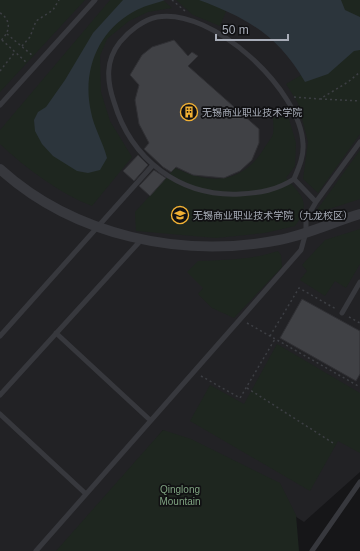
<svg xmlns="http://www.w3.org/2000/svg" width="360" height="551" viewBox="0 0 360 551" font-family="Arial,'Noto Sans SC',sans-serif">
<rect width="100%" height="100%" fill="#161618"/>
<path fill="#222225" d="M0 0H360V472L304 522 163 430 67 551H0Z"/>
<path fill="#1e261f" d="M0 0H85L0 92Z
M110 0H163L172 8 148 12 129 21 107 39 100 56 101 92 110 121 132 157 92 206C61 194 25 168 0 144V130Z
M176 0H360V134L318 193 303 179 308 142 298 103 286 84 303 74 273 35 227 9 220 26 193 15Z
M286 109 296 143 295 166 286 178C302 196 312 203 295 226L265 233 216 238 136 231 135 212 175 168C209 184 241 185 263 150 266 145 271 139 273 134 274 128 273 119 273 113Z
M360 150V199L314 214Z
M360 229V264L346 288 335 281 325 296 300 280 307 271 302 265 325 240Z
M278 251 281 255 282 267 234 318 212 308 198 294 203 288 187 272 198 261C226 260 251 260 278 251Z
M277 344 360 393V453L338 441 310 491 190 421 210 385 244 404Z
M163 430 191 439 280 483 296 515 299 551H56Z"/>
<path fill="#2c353c" d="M123 0H165C154 4 143 6 133 12 97 32 82 72 91 112 94 128 103 142 107 158L100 170 88 173 77 171 53 156 42 144 35 131 34 120 38 112 46 107 65 80 93 33Z
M199 0H341L345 10 360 17V50L354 51 328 74 305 82C278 35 247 18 199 0Z"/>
<path fill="#404145" stroke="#303034" d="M174 40 188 56 192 52 198 56 188 66 259 129V143L252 160 240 171 224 178 193 175 176 167 171 172 163 167 144 149 149 143 139 124 135 100 139 85 130 75 142 55 152 47Z
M138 155 148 165 134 181 123 171Z
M154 170 166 178 150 196 139 186Z
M302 299 360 331V374L356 381 280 338Z"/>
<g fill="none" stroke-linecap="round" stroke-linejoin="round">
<path stroke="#3d3f44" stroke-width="1.5" stroke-dasharray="2 3" stroke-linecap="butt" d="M172 0 185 11
M0 13C12 20 10 33 0 41
M7 34 33 56
M2 40 27 63
M22 46 30 37 36 21 53 10 59 0
M0 71 15 52
M294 97 320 99 348 82 360 72
M320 99 360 101
M349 317 360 323
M247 323 360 387
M270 336 299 288 336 309
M201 376 240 398 275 339
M247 388 333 443"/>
<path stroke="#37383d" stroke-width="5" d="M0 105 95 0
M294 179C277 190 260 193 240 194 179 197 131 159 114 102 107 81 105 61 120 42 129 31 143 20 157 17 212 7 301 90 303 144 304 156 299 167 294 179L316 202
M342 313 360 282
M56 333 150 420
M0 336 153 165
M0 395 142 239
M0 414 86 494
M36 551 301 250 306 232V219L316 202 360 142
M312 551 360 482"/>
<path stroke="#37383d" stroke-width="10" d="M0 169C74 236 182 259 279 240 306 235 333 222 360 214"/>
</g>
<defs>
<g id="building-ring" transform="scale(0.9)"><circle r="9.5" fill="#111113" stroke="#f2b134" stroke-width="1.5"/><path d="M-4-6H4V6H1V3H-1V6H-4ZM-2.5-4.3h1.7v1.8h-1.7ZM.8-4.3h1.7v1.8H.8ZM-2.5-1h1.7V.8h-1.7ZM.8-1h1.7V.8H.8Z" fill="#f2b134"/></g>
<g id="university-ring" transform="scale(0.9)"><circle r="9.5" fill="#111113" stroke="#f2b134" stroke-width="1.5"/><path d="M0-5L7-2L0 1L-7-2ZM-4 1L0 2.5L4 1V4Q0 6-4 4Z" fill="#f2b134"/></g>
</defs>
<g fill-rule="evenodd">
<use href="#building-ring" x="189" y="112"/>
<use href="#university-ring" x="180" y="215"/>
</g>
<g text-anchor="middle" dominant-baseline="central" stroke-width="3.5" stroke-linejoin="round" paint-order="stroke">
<g font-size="10" fill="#a8adb8" stroke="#111113" text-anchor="start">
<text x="202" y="112">无锡商业职业技术学院</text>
<text x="193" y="215">无锡商业职业技术学院（九龙校区）</text>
</g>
<g font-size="10" fill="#7fa381" stroke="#111113">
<text x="180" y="489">Qinglong<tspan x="180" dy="12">Mountain</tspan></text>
</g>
</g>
<path d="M216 34v6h72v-6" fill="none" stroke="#a8adb8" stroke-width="2"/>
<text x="222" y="34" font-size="12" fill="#a8adb8" stroke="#111113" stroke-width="3" paint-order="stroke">50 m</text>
</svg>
